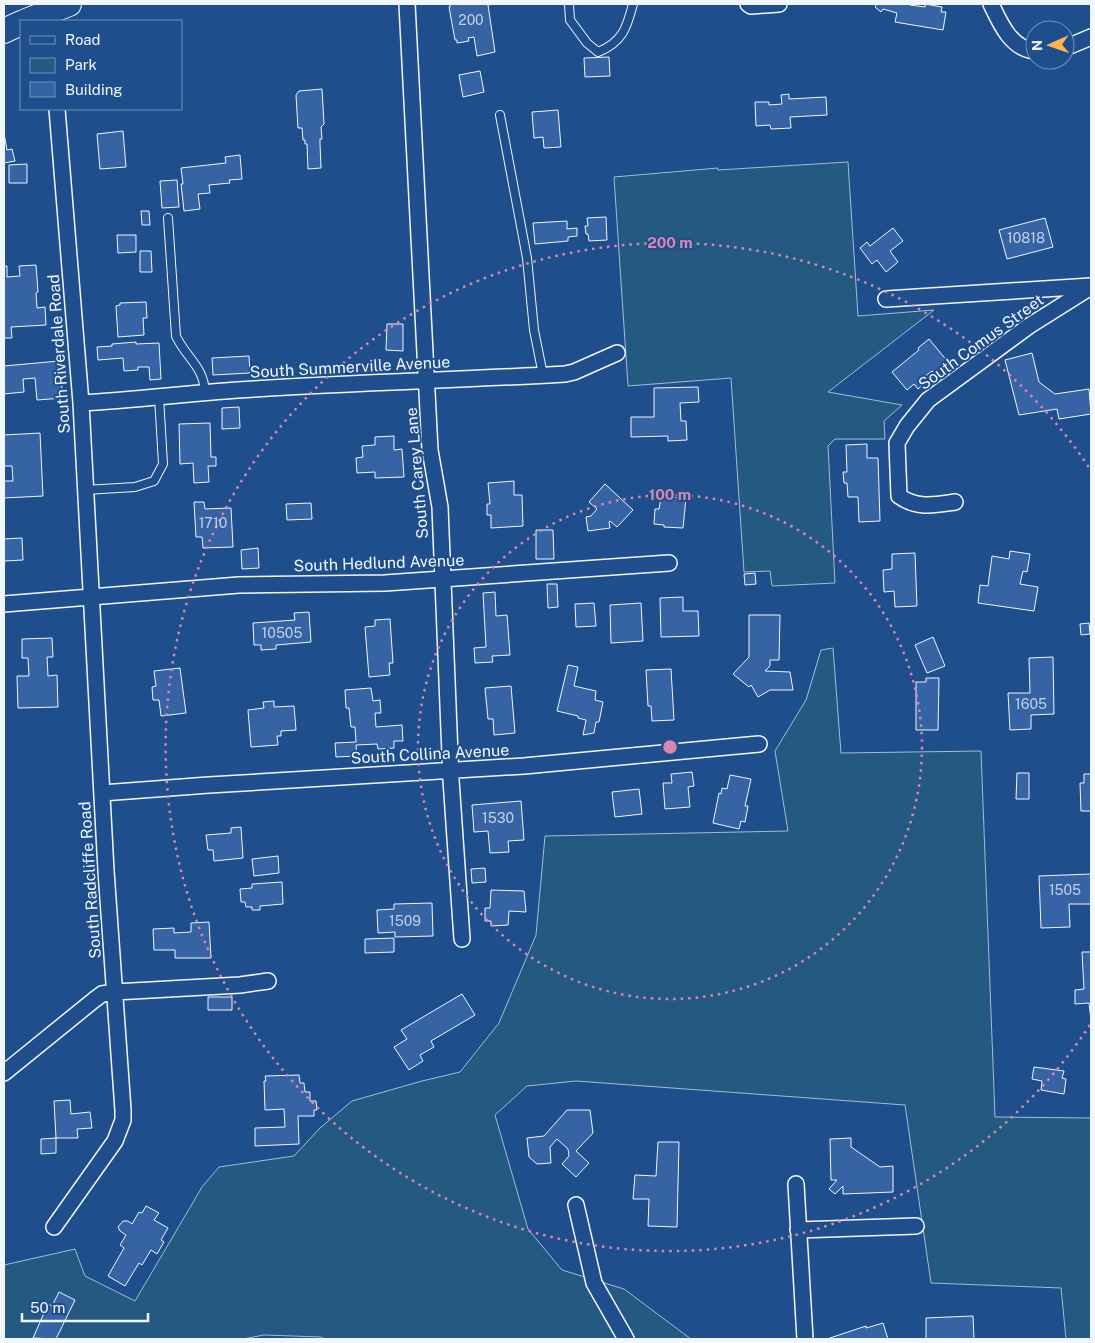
<svg xmlns="http://www.w3.org/2000/svg" width="1095" height="1343" viewBox="0 0 1095 1343" font-family="'Public Sans',sans-serif">
<rect width="100%" height="100%" fill="#1f4e8c"/>
<path fill="#245a82" stroke="#a8bbd7" d="M848 162 858 316 934 310 828 392 902 405 884 421 885 439H835L828 446 835 583 772 586 770 571 744 572 731 378 628 386 614 177 718 168V170Z
M833 648 841 753 981 751 995 1117 1091 1118V1339H1066L1061 1288 931 1283 905 1105 576 1081 527 1086 495 1115 528 1229 562 1270 624 1289 691 1339H325L321 1337 264 1335 243 1339H4V1265L75 1249 85 1276 135 1301 202 1187 219 1167 294 1156 320 1128 352 1101 422 1081 460 1072 499 1023 536 935 545 836 788 831 775 751 806 700 821 650Z"/>
<path fill="#3563a3" stroke="#f2f6ff" d="M450 4H495L488 5 495 52 477 56 474 37 468 38 469 41 457 43V40H455L449 7H450Z
M877 4H910V5L925 7V4L942 7 941 12H946L943 30 895 22 897 13 883 9 881 12 875 7Z
M609 57 610 76 585 77 584 58Z
M480 71 484 92 463 97 459 75Z
M322 89 324 124 321 127 322 139H320V144L321 168 308 169 307 144H305V140H303L302 128H298L296 95 299 91Z
M789 94V99L826 97 827 115 790 117 791 128 771 129 770 125 756 126 755 102H769V105L782 104 781 95Z
M558 110 561 147 544 148 543 137 534 138 532 112Z
M123 131 126 167 100 169 97 134Z
M4 133 7 150 12 149 15 161 4 163Z
M240 155 242 179 229 180 230 183 209 185 210 193 198 194 200 209 184 211 181 184H183L181 168 226 163 225 157Z
M27 164V183H9V165Z
M177 180 179 207 162 208 160 181Z
M141 211H149L150 225H142Z
M606 217 607 240 589 241 588 234H586L585 226H588L587 218Z
M1045 218 1053 247 1007 259 999 230Z
M567 221V229L577 228V236L568 237V241L535 244 533 223Z
M893 228 903 241 890 251 898 262 886 272 877 260 872 264 860 248 867 242 870 246Z
M117 235H136V252L118 253Z
M140 251H151L152 272H140Z
M36 265 38 292 36 293 37 308 45 307 46 325 11 327 12 338H4V266H7V277L20 276 19 266Z
M146 302 147 318H143L144 335 118 337 116 306 120 305V303Z
M387 324H403V351L386 350Z
M929 339 948 362 934 373 932 371 924 377 928 381 918 389 914 384 907 390 892 372 919 350 918 348Z
M136 342V344L159 343 161 379 150 380 149 367H138V370L124 371 123 358 98 360 97 347 112 346V344Z
M1032 353 1039 382 1055 394 1089 389 1091 414 1059 419 1057 409 1019 415 1005 360Z
M249 356 250 373 213 375 212 358Z
M59 361 63 398 37 400 35 378 23 379 24 392 4 394V366Z
M698 387 699 402 680 403 681 421H686L687 440 668 441V436L631 437V417H654V388Z
M239 407 240 428 222 429V408Z
M210 423 211 457H216V466H208L209 482 194 483 193 463 180 464 179 424Z
M40 433 43 496 4 498V481H13L12 466H4V435Z
M394 436V450L402 449 404 477 375 478V472L357 473 356 458 363 457 362 446 375 445V437Z
M867 444V458H878L880 521 859 522 858 497H848L847 483H844L843 472H847L846 445Z
M514 481V495H522L523 526 491 528V515H487V504H490L488 483Z
M605 484 633 510 617 527 610 521 609 522 610 528 588 531 586 517 591 516 597 509 589 502Z
M667 497 686 498 683 528 664 527V525L654 524 655 509H659L661 498H667Z
M194 502H204L205 509 231 508 233 547 203 548 202 537H196Z
M311 503 312 519 287 520 286 504Z
M536 530H553L554 559H536Z
M22 538 23 560 4 561V539Z
M258 548 259 568 242 569 241 550Z
M1010 551 1030 554 1027 572 1023 571 1020 584 1038 587 1034 611 978 603 980 585 988 586 992 556 1009 559Z
M915 553 917 606 895 607 894 591 884 592 883 570 892 569V554Z
M755 573 756 584 745 585 744 574Z
M547 584H557L558 607 548 608Z
M495 592 496 616 507 615 510 655 492 656 493 662 475 663 474 648 486 647 483 593Z
M683 597V611H698L699 636 661 637 660 598Z
M594 603 596 626 576 627 575 604Z
M641 603 643 641 611 643 610 605Z
M309 612 311 642 276 645V649L261 650V645H254L253 623 295 620 294 613Z
M749 615H780L779 660H770V666L765 671 790 672 793 690H770L758 697 751 685 749 687 733 674 749 657Z
M390 619 393 663H389L390 675 369 677 365 627 375 626V620Z
M1089 623 1090 634 1081 635 1080 624Z
M933 637 945 666 927 673 915 645Z
M52 638 53 657H47L48 676 57 675 58 707 18 708 17 676H29L28 658H22V639Z
M1053 657 1054 714 1031 715V729L1010 730 1008 693H1030L1029 658Z
M568 665 578 667 574 686 596 691 595 700 603 702 599 722H596L594 733 583 735 586 720 578 718V716L557 711Z
M180 668 186 713 161 716 159 700H153L152 687 156 686 154 671Z
M671 669 674 720 652 721 651 706H648L646 670Z
M926 678H939L938 730H916V682H926Z
M511 686 515 733 494 735 493 719H488L485 688Z
M371 688 373 701 380 700 381 713H375L376 727 402 725 403 741H394V748L378 749 377 744 356 745 357 756 336 757 335 743 356 742 355 727H351L349 708H346L345 690Z
M274 701V707L294 706 296 730 281 731V736H277L278 745 251 747 248 710 264 708 263 702Z
M692 772 694 786 688 787 690 807 665 809 663 783H672L671 774Z
M1017 773H1029V799H1016Z
M1084 774H1091V812L1089 811H1081L1080 783H1084Z
M730 775 751 779 745 806H748L745 822 741 821 739 829 713 823 719 793 721 794 722 788 727 789Z
M639 789 642 814 615 817 612 792Z
M521 801 524 840 508 841 509 852 490 853 488 831 474 832 472 805Z
M241 827 243 858 214 861 213 850H208L206 835 231 833V828Z
M278 856 279 873 254 876 252 859Z
M485 868 486 882 472 883 471 869Z
M1091 874V904H1069L1070 927 1041 928 1039 876Z
M282 882 283 904 260 906V910H252V907H246L245 902H241L240 889 252 888V884Z
M491 890 524 891 526 912 509 911 508 925 491 926V921H485V908H490Z
M432 903 433 936 395 937V932L378 933 377 910 394 909V904Z
M209 922 211 958H175V950H154L153 929 174 928V933L191 932V923Z
M394 938V952L365 953V939Z
M1082 952H1091V1020L1089 1003 1075 1004V990L1084 989Z
M462 994 475 1015 431 1041 434 1047 420 1055 423 1061 409 1070 394 1047 407 1039 401 1030Z
M208 997H232V1010H208Z
M1034 1067 1064 1071 1062 1078 1066 1079 1064 1094 1041 1090 1042 1081 1032 1079Z
M299 1075 300 1083H304L305 1092H310V1101H316L317 1110H314V1116H298L299 1144 255 1146V1128L285 1127 284 1109 265 1110 264 1081H266L265 1076Z
M70 1100 71 1114 90 1112 92 1128 77 1129 78 1138H56L54 1101Z
M567 1110H590L593 1133 576 1151 589 1163 576 1177 562 1164 569 1156 568 1149 557 1139 550 1147 551 1163 537 1164 529 1157 527 1138 544 1136Z
M56 1138V1153L41 1154V1139Z
M851 1138V1147L880 1167 893 1166V1192L843 1194V1186L835 1194 829 1189 837 1180H831L830 1139Z
M658 1142H679L677 1227 648 1226 649 1199H633L635 1175 656 1176Z
M146 1206 159 1213 154 1220 168 1228 161 1240 164 1242 157 1254 151 1250 142 1265 139 1263 125 1286 108 1276 124 1248 120 1245 126 1235 120 1231 118 1227 123 1221H128L132 1224 139 1212 142 1213Z
M59 1292 75 1300 56 1339 33 1338 48 1304 52 1306Z
M973 1316 974 1339H926V1318Z
M883 1323 888 1339H827L866 1326V1328Z"/>
<g fill="none" stroke-linecap="round" stroke-linejoin="round">
<g stroke="#f2f6ff" stroke-width="10">
<path id="lane" d="M569 4 570 20 587 43 598 52C623 42 627 27 633 4
M500 115 527 258 534 330 543 375
M168 218 176 336C186 358 204 366 205 393
M85 490 135 487 154 481 163 464 159 397"/>
</g>
<g stroke="#f2f6ff" stroke-width="18">
<path id="street" d="M407 4 430 450 440 507 451 780 462 939
M748 4 751 6 779 4
M991 4C1000 23 1011 49 1035 51
M1065 48 1091 37
M886 299 1091 286
M81 403C139 400 196 392 254 389 358 382 461 380 565 374L574 372 617 353
M955 502C935 505 917 509 899 496L897 443 907 426 928 400 1029 326 1091 287
M4 604 239 585 385 583 669 563
M102 793 209 785 524 766 759 744
M4 1073 94 1000 102 994 115 992 240 985 268 981
M796 1184 805 1339
M576 1205 594 1283 626 1339
M54 1227 115 1141 123 1120V1110L106 871 81 403 57 109
M798 1230 916 1226"/>
</g>
<g stroke="#f2f6ff" stroke-width="26">
<path id="primary" d="M26 21 69 4
M4 31 21 23"/>
</g>
<use href="#lane" stroke="#1f4e8c" stroke-width="8"/>
<use href="#street" stroke="#1f4e8c" stroke-width="15"/>
<use href="#primary" stroke="#1f4e8c" stroke-width="24"/>
</g>
<g fill="none" stroke="#da87ad" stroke-width="2.5" stroke-dasharray="2.5 5">
<circle cx="670" cy="747" r="252"/>
<path d="M1090 1025A504 504 0 1 1 1090 469"/>
</g>
<g text-anchor="middle" dominant-baseline="central" stroke-width="4" stroke-linejoin="round" paint-order="stroke">
<g font-size="14" fill="#c3d1e8">
<text x="471" y="20">200</text>
<text x="1026" y="238">10818</text>
<text x="213" y="523">1710</text>
<text x="282" y="633">10505</text>
<text x="1031" y="704">1605</text>
<text x="498" y="818">1530</text>
<text x="1065" y="890">1505</text>
<text x="405" y="921">1509</text>
</g>
<g font-size="16" fill="#f2f6ff" stroke="#1f4e8c">
<text transform="translate(981 342) rotate(-36)">South Comus Street</text>
<text transform="translate(59 354) rotate(-94)">South Riverdale Road</text>
<text transform="translate(350 367) rotate(-3)">South Summerville Avenue</text>
<text transform="translate(417 473) rotate(-95)">South Carey Lane</text>
<text transform="translate(379 563) rotate(-2)">South Hedlund Avenue</text>
<text transform="translate(430 754) rotate(-3)">South Collina Avenue</text>
<text transform="translate(90 880) rotate(-94)">South Radcliffe Road</text>
</g>
</g>
<circle cx="670" cy="747" r="8" fill="#da87ad" stroke="#1f4e8c" stroke-width="2.5"/>
<g font-size="15" text-anchor="middle" font-weight="bold" fill="#da87ad" stroke="#1f4e8c" stroke-width="4" stroke-linejoin="round" paint-order="stroke">
<text x="670" y="248">200 m</text>
<text x="670" y="500">100 m</text>
</g>
<rect width="1095" height="1343" fill="none" stroke="#f2f6ff" stroke-width="10"/>
<rect x="20" y="20" width="162" height="90" fill="#1f4e8c" stroke="#7391ba"/>
<rect x="30" y="36" width="25" height="8" fill="#1f4e8c" stroke="#7391ba"/>
<text x="65" y="45" font-size="15" fill="#f2f6ff">Road</text>
<rect x="30" y="58" width="25" height="15" fill="#245a82" stroke="#7391ba"/>
<text x="65" y="70" font-size="15" fill="#f2f6ff">Park</text>
<rect x="30" y="82" width="25" height="15" fill="#3563a3" stroke="#7391ba"/>
<text x="65" y="95" font-size="15" fill="#f2f6ff">Building</text>
<g transform="translate(1050 45) rotate(268)"><circle r="24" fill="#1f4e8c" stroke="#7391ba"/>
<path d="M0-4L9 19L0 12L-9 19Z" fill="#ffb74d"/>
<text y="-8" font-size="14" font-weight="bold" text-anchor="middle" fill="#f2f6ff">N</text>
</g>
<path d="M22 1313v8h126v-8" fill="none" stroke="#f2f6ff" stroke-width="2.5"/>
<text x="30" y="1313" font-size="15" fill="#f2f6ff" stroke="#1f4e8c" stroke-width="4" paint-order="stroke">50 m</text>
</svg>
